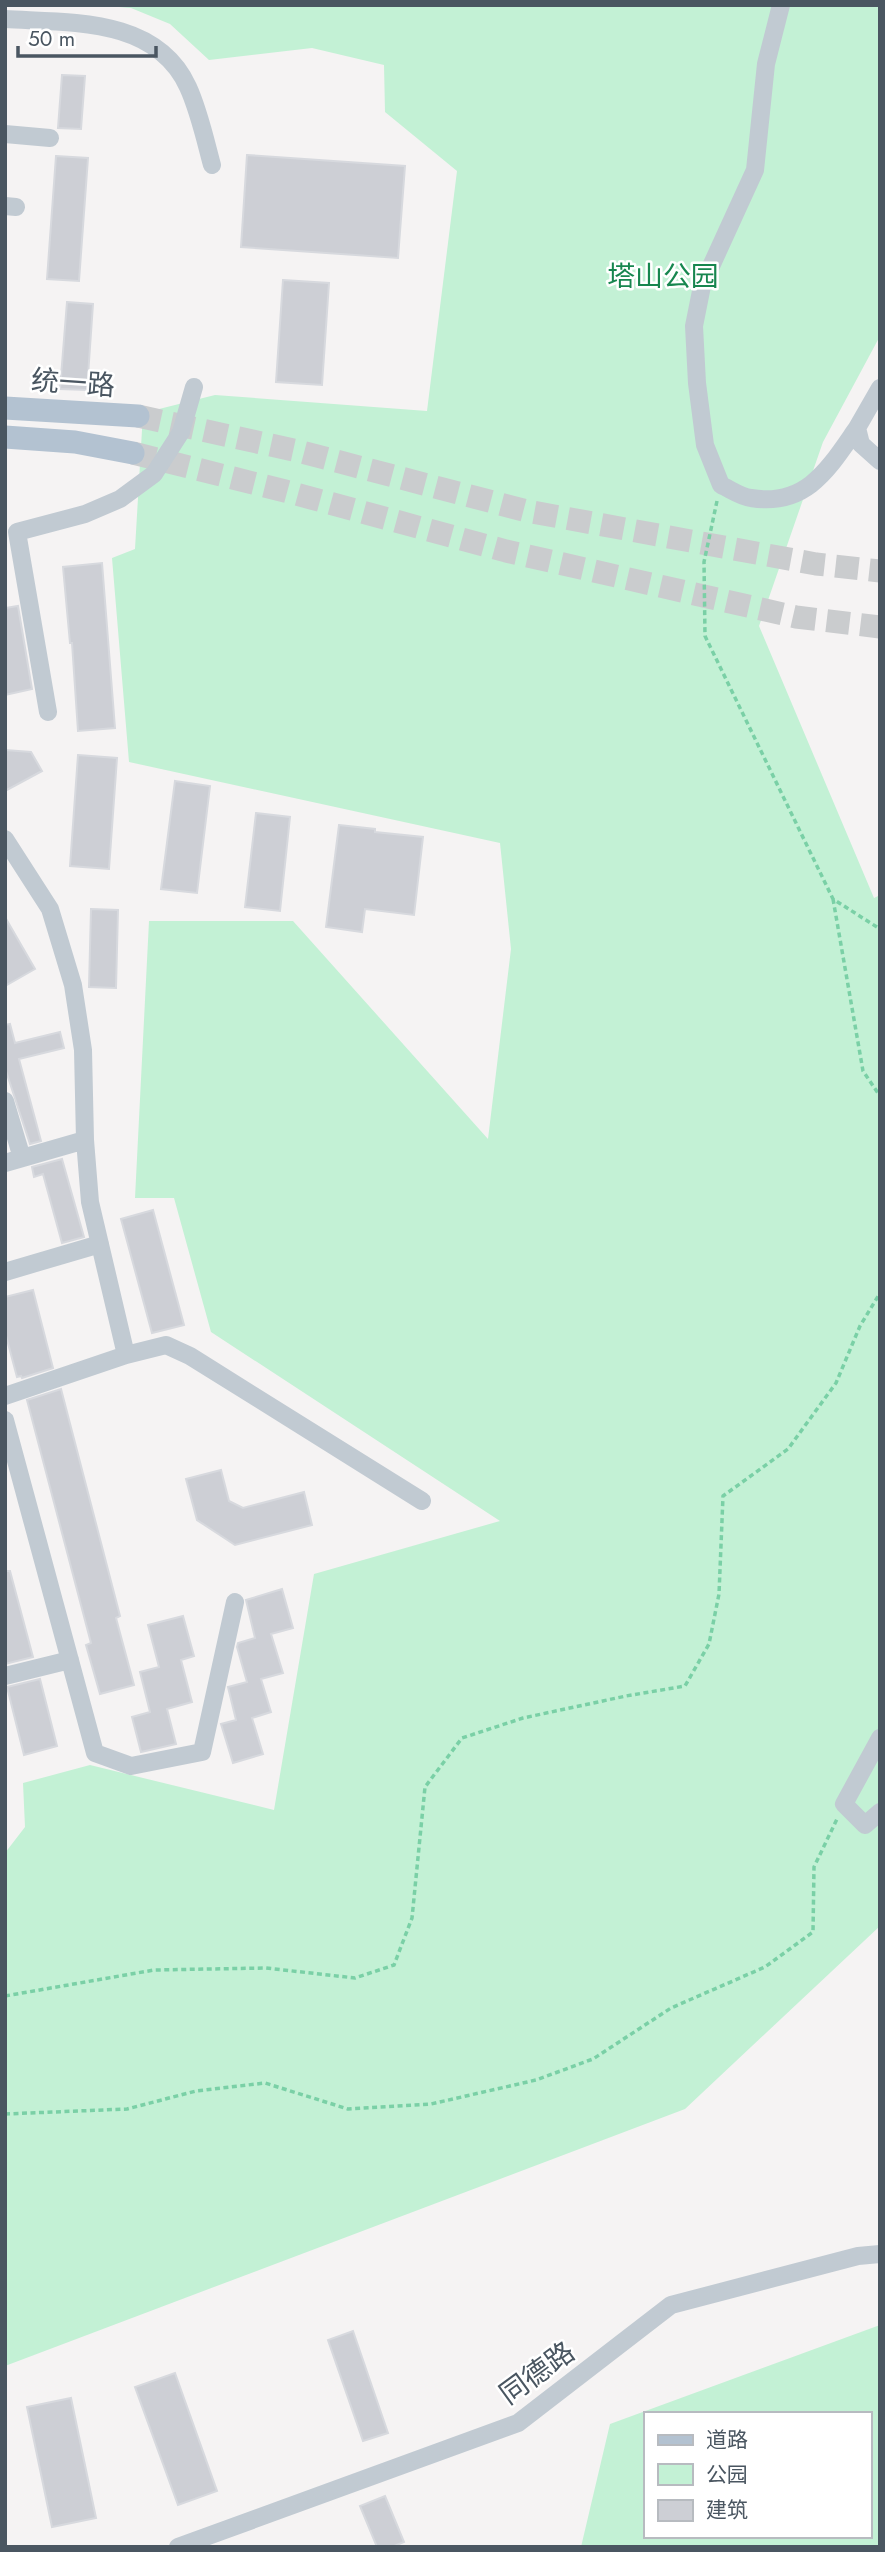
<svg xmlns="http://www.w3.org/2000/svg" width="885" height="2552" viewBox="0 0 885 2552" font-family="Jost,'Noto Sans SC',sans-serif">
<rect width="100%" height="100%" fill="#f5f3f3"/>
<path fill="#c3f1d5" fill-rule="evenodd" d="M95 5H880V336L823 442 759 626 874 898 880 895V1926L685 2109 5 2366V1853L25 1827 23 1783 90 1765 274 1810 314 1574 500 1521 211 1332 174 1198H135L149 921H293L488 1139 511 949 500 843 129 762 112 558 135 549 143 413 215 395 427 411 457 171 385 112 384 65 312 48 209 60 170 24 131 8Z
M880 2325V2547H581L610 2424ZM645 2414H869V2536H645Z"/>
<path fill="#cdcfd5" stroke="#d7d9de" stroke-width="2" d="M62 75 85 76 81 129 58 128Z
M247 155 405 166 398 258 241 247Z
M56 156 88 158 79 281 47 279Z
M283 280 329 283 322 385 276 382Z
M67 302 93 304 87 390 60 389Z
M102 563 115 728 78 731 72 643H70L63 567Z
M18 606 32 689 5 695V608Z
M5 750 31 752 42 771 5 791Z
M78 755 117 758 109 869 70 866Z
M175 781 210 786 197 893 161 889Z
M256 813 290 817 280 911 245 907Z
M339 825 375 829V832L423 837 414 915 365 909 362 932 326 927Z
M91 909 118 910 116 988 89 987Z
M5 917 35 969 5 986Z
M10 1024 15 1043 60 1032 64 1048 19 1059 41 1141 30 1144 5 1068V1025Z
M62 1159 84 1237 62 1243 43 1174 34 1177 32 1167Z
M153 1210 184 1325 152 1333 121 1219Z
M33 1290 53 1368 22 1378 21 1376 17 1377 5 1332V1297Z
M61 1389 120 1616 116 1618 134 1685 100 1694 86 1645 91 1643 27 1400Z
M221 1470 229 1501 243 1508 304 1492 312 1525 235 1545 197 1520 186 1479Z
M5 1571H10L33 1657 5 1664Z
M282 1589 293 1628 271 1634 283 1673 261 1679 271 1712 252 1718 263 1754 233 1763 221 1724 236 1720 228 1687 247 1682 237 1647 238 1643 255 1638 246 1600Z
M183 1616 194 1656 181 1660 192 1702 167 1709 176 1744 141 1752 132 1717 150 1712 140 1672 159 1667 148 1625Z
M40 1679 57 1746 24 1755 7 1687Z
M353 2331 388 2433 363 2441 328 2340Z
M175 2373 217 2491 178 2505 135 2387Z
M71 2398 96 2518 52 2527 27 2407Z
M385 2496 404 2542 392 2547H377L360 2506Z"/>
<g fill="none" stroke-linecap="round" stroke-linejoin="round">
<path stroke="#caccce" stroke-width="23" stroke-dasharray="23 11" stroke-linecap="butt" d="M138 416 298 451 527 511 816 564 880 571
M133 453 285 491 506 551 796 617 880 627"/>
<path stroke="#7ad0a6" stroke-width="3.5" stroke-dasharray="5 3.5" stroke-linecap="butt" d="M717 501 704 562 705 636 833 899 880 929
M833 899 863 1071 880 1096
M5 1996 154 1970 266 1968 355 1978 394 1965 412 1918 425 1787 462 1738 523 1718 626 1696 685 1686 709 1644 719 1594 723 1496 788 1449 836 1383 860 1326 880 1293
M5 2114 127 2109 196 2091 265 2083 348 2109 431 2104 536 2080 593 2059 671 2008 765 1967 813 1932 814 1867 837 1819"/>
<path stroke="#c1cad2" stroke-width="18" d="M781 5 766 64 755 170 702 286 694 326 697 383 705 445 721 485C730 489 741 497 751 498 807 507 829 468 857 428
M5 19C70 23 156 17 188 87 199 111 205 139 212 165
M5 134 50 138
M5 206 16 207
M880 388 857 428 861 444 880 461
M48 712 17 532 85 514 120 499 154 474 181 432 194 387
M5 839 50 909 73 985 83 1050 85 1140 90 1202 126 1355 166 1345 190 1356 422 1501
M5 1101 22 1158
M5 1163 85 1140
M5 1272 100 1244
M5 1396 126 1355
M5 1420 95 1753 131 1766 202 1752 235 1602
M5 1676 70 1660
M880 1738 844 1804 865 1825 880 1812
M178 2547 518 2423 671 2305 858 2256 880 2254"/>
<path stroke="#b3c2d1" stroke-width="23" d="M5 408 138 416
M5 437 75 442 133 453"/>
</g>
<g text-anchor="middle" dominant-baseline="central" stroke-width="5" stroke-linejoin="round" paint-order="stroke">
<g font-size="28" fill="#17864f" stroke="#fff">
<text x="663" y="276">塔山公园</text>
</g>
<g font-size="28" fill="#4a5661" stroke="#fff">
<text transform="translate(73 383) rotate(4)">统一路</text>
<text transform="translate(537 2373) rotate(-36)">同德路</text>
</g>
</g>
<rect width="885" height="2552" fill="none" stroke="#4a5661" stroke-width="14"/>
<rect x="644" y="2412" width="228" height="126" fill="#ffffff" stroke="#b7bbc0" stroke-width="2"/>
<rect x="658" y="2435" width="35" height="10" fill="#b3c2d1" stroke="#b7bbc0" stroke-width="2"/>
<text x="706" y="2447" font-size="21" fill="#4a5661">道路</text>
<rect x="658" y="2464" width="35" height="21" fill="#c3f1d5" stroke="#b7bbc0" stroke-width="2"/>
<text x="706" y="2482" font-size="21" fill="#4a5661">公园</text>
<rect x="658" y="2500" width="35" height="21" fill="#cdcfd5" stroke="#b7bbc0" stroke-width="2"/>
<text x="706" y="2517" font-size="21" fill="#4a5661">建筑</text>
<path d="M18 46v10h138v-10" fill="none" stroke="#4a5661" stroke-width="3.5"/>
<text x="28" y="46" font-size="21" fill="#4a5661" stroke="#ffffff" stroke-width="5" paint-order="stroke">50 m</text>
</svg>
